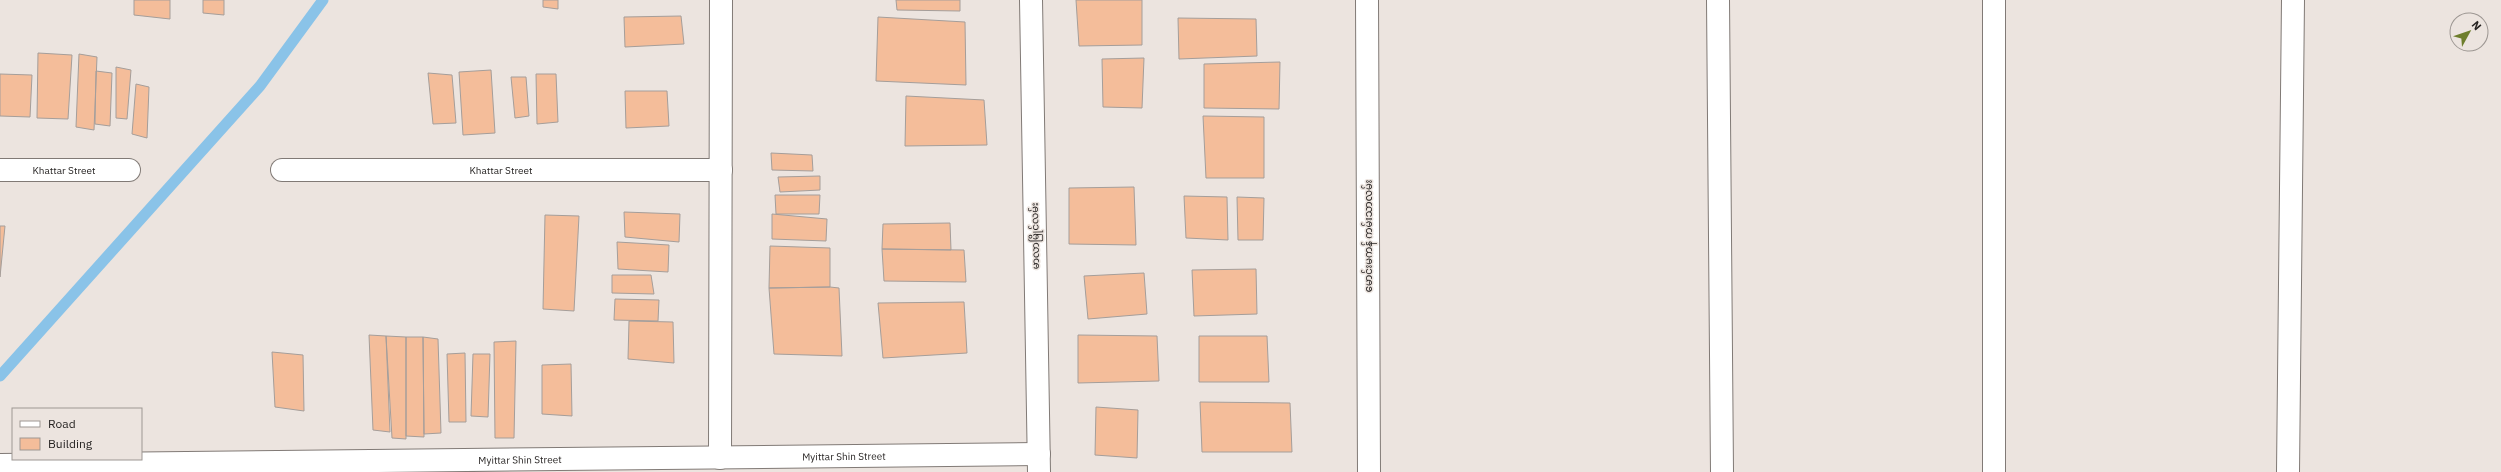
<svg xmlns="http://www.w3.org/2000/svg" width="2501" height="472" viewBox="0 0 2501 472" font-family="'IBM Plex Sans','Noto Sans Myanmar',sans-serif">
<rect width="100%" height="100%" fill="#ece4df"/>
<g fill="none" stroke-linecap="round" stroke-linejoin="round">
<path stroke="#8ac3e8" stroke-width="11" d="M0 376 260 86 323 0"/>
</g>
<path fill="#f4bd9a" stroke="#a59e9a" d="M134 0H170V19L134 15Z
M203 0H224V15L203 13Z
M543 0H558V9L543 7Z
M896 0H960V11L897 10Z
M1076 0H1142V45L1079 46Z
M681 16 684 44 625 47 624 17Z
M878 17 965 22 966 85 876 81Z
M1178 18 1256 19 1257 56 1179 59Z
M38 53 72 55 68 119 37 118Z
M79 54 97 57 94 130 76 127Z
M1144 58 1142 108 1103 107 1102 59Z
M1280 62 1279 109 1204 108V64Z
M116 67 131 70 127 119 116 118Z
M491 70 495 133 463 135 459 72Z
M96 71 112 73 110 126 95 124Z
M428 73 452 75 456 123 433 124Z
M0 74 32 75 30 117 0 116Z
M536 74H556L558 122 537 124Z
M511 77H526L529 116 515 118Z
M136 84 149 87 147 138 132 134Z
M625 91H667L669 126 626 128Z
M906 96 984 100 987 145 905 146Z
M1203 116 1264 117V178H1206Z
M771 153 812 155 813 171 772 170Z
M820 176V190L780 192 778 177Z
M1134 187 1136 245 1069 244V188Z
M775 195H820L819 214H776Z
M1184 196 1227 197 1228 240 1186 238Z
M1237 197 1264 198 1263 240H1238Z
M624 212 680 214 679 242 625 237Z
M772 214 827 219 826 241 772 239Z
M545 215 579 216 574 311 543 309Z
M950 223 951 250 882 249 883 224Z
M0 226H5L0 277Z
M617 242 669 245 668 272 618 269Z
M770 246 830 248V287L769 288Z
M882 249 964 250 966 282 884 281Z
M1256 269 1257 314 1194 316 1192 270Z
M1144 273 1147 314 1088 319 1084 276Z
M612 275H651L654 294 612 293Z
M830 287 839 288 842 356 774 354 769 288Z
M615 299 659 300 658 321 614 320Z
M964 302 967 353 883 358 878 303Z
M629 321 673 322 674 363 628 359Z
M369 335 386 336 390 432 373 430Z
M1078 335 1157 336 1159 381 1078 383Z
M386 336 406 337V439L392 438Z
M1199 336H1267L1269 382H1199Z
M406 337H423L424 437 406 436Z
M423 337 438 339 441 433 424 434Z
M516 341 514 438H495L494 342Z
M272 352 303 355 304 411 275 407Z
M465 353 466 422H449L447 354Z
M473 354H490L488 417 471 416Z
M571 364 572 416 542 414V365Z
M1200 402 1290 403 1292 452H1202Z
M1096 407 1138 410 1137 458 1095 455Z"/>
<g fill="none" stroke-linecap="round" stroke-linejoin="round">
<g stroke="#817a76" stroke-width="24">
<g id="minor">
<path d="M1031 0 1039 472"/>
<path d="M1718 0 1722 472"/>
<path id="s1" d="M0 170H129"/>
<path id="s2" d="M282 170H721"/>
<path d="M720 458 721 0"/>
<path id="s3" d="M0 465 1039 454"/>
<path d="M1994 472V0"/>
<path d="M2288 472 2293 0"/>
</g>
</g>
<g stroke="#817a76" stroke-width="24">
<path id="major" d="M1367 0 1369 472"/>
</g>
<use href="#minor" stroke="#fff" stroke-width="22"/>
<use href="#major" stroke="#fff" stroke-width="22"/>
</g>
<g text-anchor="middle" dominant-baseline="central" stroke-width="3" stroke-linejoin="round" paint-order="stroke">
<g font-size="10" fill="#262322" stroke="#ece4df">
<text stroke="none"><textPath href="#s1" startOffset="64">Khattar Street</textPath></text>
<text stroke="none"><textPath href="#s2" startOffset="219">Khattar Street</textPath></text>
<text transform="translate(1035 236) rotate(-91)">မာလာမြိုင်လမ်း</text>
<text transform="translate(1368 236) rotate(-90)">မောင်းမကန် ကမ်းသာလမ်း</text>
<text stroke="none"><textPath href="#s3" startOffset="844">Myittar Shin Street</textPath></text>
<text stroke="none"><textPath href="#s3" startOffset="520">Myittar Shin Street</textPath></text>
</g>
</g>
<rect x="12" y="408" width="130" height="52" fill="#ece4df" stroke="#9d9793"/>
<rect x="20" y="421" width="20" height="6" fill="#ffffff" stroke="#9d9793"/>
<text x="48" y="428" font-size="12" fill="#262322">Road</text>
<rect x="20" y="438" width="20" height="12" fill="#f4bd9a" stroke="#9d9793"/>
<text x="48" y="448" font-size="12" fill="#262322">Building</text>
<g transform="translate(2469 32) rotate(50)"><circle r="19" fill="#ece4df" stroke="#9d9793"/>
<path d="M0-3L7 15L0 10L-7 15Z" fill="#6e7e2c"/>
<text y="-6" font-size="11" font-weight="bold" text-anchor="middle" fill="#262322">N</text>
</g>
</svg>
